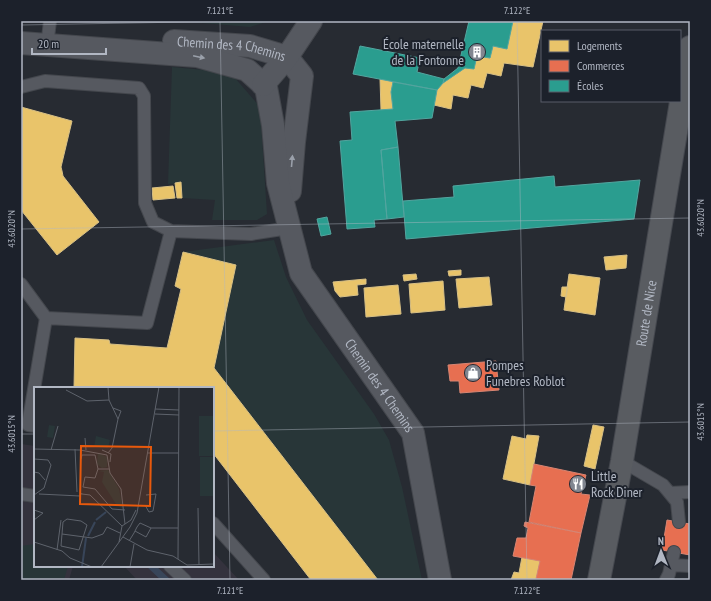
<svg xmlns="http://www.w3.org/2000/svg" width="711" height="601" viewBox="0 0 711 601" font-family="'PT Sans Narrow',sans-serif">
<rect width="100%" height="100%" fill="#272b32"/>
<path fill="#34323d" d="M21 444 35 446V566H73L69 580H21Z
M213 552 239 580H137L124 566H213Z"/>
<path fill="#283638" d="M178 21H269L250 27Z
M172 67 216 71 235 78 260 107 267 214 257 220H212L215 200 182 198 181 183 168 184Z
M274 240 286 277 307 320 374 414 389 440 402 487 422 580H378L214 368 236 265 183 252Z
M35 544V566H68L64 580H21V546Z"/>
<path fill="#e9c46a" stroke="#d8c085" d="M513 21H543L533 67 504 63 501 76 487 73 483 88 471 85 468 98 453 95 451 109 434 105 437 90 443 83 465 68 474 69 477 56 490 58 493 46 507 49Z
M380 79 393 82 391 92 393 109 381 110Z
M21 107 72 121 61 167 62 171 63 176 99 222 57 255 21 210Z
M181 182 182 198H177L175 183Z
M173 186 175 198 153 200 152 188Z
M183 252 236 265 214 368 378 580H311L213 453V388H74L75 338 109 340 110 344 167 348 181 289 175 286Z
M627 255 626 268 606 270 604 257Z
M461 270V275L449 276 448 271Z
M416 274 417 279 404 281 403 275Z
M569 274 600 278 595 315 564 310Z
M489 277 492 305 459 308 456 279Z
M366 279V284L357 285 358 295 340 297 335 291 333 282Z
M443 281 445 310 411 313 409 284Z
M398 285 401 314 366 317 364 288Z
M562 287H568L566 297 561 296Z
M593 425 604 427 595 469 584 466Z
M527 435 539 436 530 485 503 479 512 436 526 439Z
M522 557 540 561 536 579 540 580H511L514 572 519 573Z"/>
<path fill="#e76f51" stroke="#d78573" d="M496 361 499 390 460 393 459 381H450L448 365Z
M534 464 586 475 581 494 590 495 581 533 529 522 536 486 530 485Z
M667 520 690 524V555L662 550Z
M525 522 581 533 571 580 536 579 540 561 513 556 517 538H526L528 528 524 526Z"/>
<path fill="#2a9d8f" stroke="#52a59f" d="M469 21H513L507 49 493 46 490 58 477 56 474 69 465 68 443 83 444 79 458 68Z
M360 46 420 58 417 72 444 79 443 83 437 90 353 74Z
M393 82 437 90 432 118 395 121 398 147 381 150 387 219 374 220 375 227 347 229 340 141 352 140 350 112 393 109 391 92Z
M398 147 404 217 387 219 381 150Z
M554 176 555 187 640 180 634 219 406 239 403 201 454 197 453 186Z
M327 217 331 234 321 236 317 219Z"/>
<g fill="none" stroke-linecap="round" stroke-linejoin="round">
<path stroke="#384559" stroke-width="7" d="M151 566 166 580"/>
<g stroke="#44474d" stroke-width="14">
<path id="lane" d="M47 46 50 21
M21 87 45 81 139 88 144 96 145 203 153 222 171 231
M21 284 46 318
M35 426 28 425 46 318 147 323 171 231 251 234 289 228
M622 461 663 485 677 502 679 522
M670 493 690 492
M21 494 35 496
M213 523 264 580
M671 565 690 566
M170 566 185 580
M666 580 669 574 674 552"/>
</g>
<g stroke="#44474d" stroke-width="24">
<g id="street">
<path id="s1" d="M174 41 250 46 287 57 302 76 294 142 290 191"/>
<path id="s2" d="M21 43 197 56 247 70 266 87 273 125 278 183 301 273 413 433 440 580"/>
<path d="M263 85 287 57 311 21"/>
</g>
</g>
<g stroke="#45484f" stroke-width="24">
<g id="primary">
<path id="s3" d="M599 580 622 461 690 47"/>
</g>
</g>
<use href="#lane" stroke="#565960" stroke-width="12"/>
<use href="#street" stroke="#565960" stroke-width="22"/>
<use href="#primary" stroke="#595c61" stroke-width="22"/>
</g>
<defs><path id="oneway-solid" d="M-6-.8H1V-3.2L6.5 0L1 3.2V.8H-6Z"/></defs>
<g fill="#9aa0aa">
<use href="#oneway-solid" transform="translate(199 57) rotate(12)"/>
<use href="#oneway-solid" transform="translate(292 161) rotate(-85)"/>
</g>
<path fill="none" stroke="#b1b7c3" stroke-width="1" stroke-opacity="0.45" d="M220 21 230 580M517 21 527 580M21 25 240 21M21 229 690 218M213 431 690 422M21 434H35"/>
<defs>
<g id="building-disc" transform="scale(0.9)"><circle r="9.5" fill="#818690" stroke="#1c212b"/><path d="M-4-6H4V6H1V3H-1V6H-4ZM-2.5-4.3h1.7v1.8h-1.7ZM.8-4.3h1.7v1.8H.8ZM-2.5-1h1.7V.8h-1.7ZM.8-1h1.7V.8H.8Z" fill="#fff"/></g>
<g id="shop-disc" transform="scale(0.9)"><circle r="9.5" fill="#818690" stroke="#1c212b"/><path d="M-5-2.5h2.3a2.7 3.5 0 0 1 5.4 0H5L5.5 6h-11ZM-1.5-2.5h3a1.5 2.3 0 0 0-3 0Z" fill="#fff"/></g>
<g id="restaurant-disc" transform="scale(0.9)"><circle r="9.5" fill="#818690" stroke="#1c212b"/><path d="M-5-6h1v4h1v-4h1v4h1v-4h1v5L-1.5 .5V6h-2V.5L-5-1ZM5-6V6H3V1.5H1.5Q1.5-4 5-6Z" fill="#fff"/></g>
</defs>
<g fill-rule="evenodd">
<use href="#building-disc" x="477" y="52"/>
<use href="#shop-disc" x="473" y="373"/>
<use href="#restaurant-disc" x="578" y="484"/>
</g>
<g text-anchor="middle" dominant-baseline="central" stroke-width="4" stroke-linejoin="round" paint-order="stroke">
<g font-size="14" fill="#b1b7c3" stroke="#1c212b" text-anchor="start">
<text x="464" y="44" text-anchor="end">École maternelle<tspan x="464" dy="16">de la Fontonne</tspan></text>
<text x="486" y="365">Pompes<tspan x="486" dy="16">Funebres Roblot</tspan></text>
<text x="591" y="476">Little<tspan x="591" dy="16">Rock Diner</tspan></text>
</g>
<g font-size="14" fill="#b1b7c3" stroke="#1c212b">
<text stroke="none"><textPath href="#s1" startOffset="58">Chemin des 4 Chemins</textPath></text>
<text stroke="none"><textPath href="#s3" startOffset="271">Route de Nice</textPath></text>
<text stroke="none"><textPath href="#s2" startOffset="581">Chemin des 4 Chemins</textPath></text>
</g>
</g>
<g transform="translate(34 387)">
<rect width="180" height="180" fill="#272b32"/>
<path d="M165 29H180V69H165ZM15 38 21 39 19 51 13 50ZM62 49 76 53 74 61 60 60ZM64 66 73 70V80L68 81 63 77ZM166 70H180V109H166ZM74 83 85 102 89 122 82 117 68 95 70 85 65 84Z" fill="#283638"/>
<path fill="none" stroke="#384559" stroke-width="2" d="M62 133 72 125M54 149 61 135M48 180 52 151"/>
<path fill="none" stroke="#5e636c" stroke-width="1" d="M32 3 53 14 75 13M79 21 87 24 84 32M121 22 145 23M121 27 145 28M51 51 52 63M0 62 46 63M41 62 43 105M17 63 24 39M46 63 73 68 76 86 87 102 91 137M68 63 77 67 76 75M74 66 78 61 84 32 75 13 74 0M114 66H145M0 72 14 73 17 78 10 101 0 108M47 72 48 68H61L64 82M75 82H64L61 91 51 90 49 100 61 102 78 122 91 123M0 85 5 86 11 93M5 107 46 109 48 106M48 107 56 108 88 139M111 118 115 125 119 124 122 107 112 108M164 121 165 178M0 123 9 126 0 133M33 132 47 134 53 138 45 163 27 159 29 135ZM117 141H144M28 147 58 151 69 147 73 140 86 146M89 150 113 163 139 169 153 178 180 177M95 154 100 146 103 140 106 136 117 141 112 150 101 144M0 155 28 164 36 171 58 180M85 155 88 139 97 133 102 123M23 163 27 133M144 172 145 0M67 180 96 140 103 126 125 0M96 180 100 157"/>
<path fill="#e8590c" fill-opacity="0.15" stroke="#e8590c" stroke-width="2" d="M47 59 117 60 116 119 46 117Z"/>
<rect width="180" height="180" fill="none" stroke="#b1b7c3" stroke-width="2"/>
</g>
<rect width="711" height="601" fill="none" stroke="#1c212b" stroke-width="44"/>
<rect x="541" y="30" width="140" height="72" fill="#1c212b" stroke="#585d68"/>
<rect x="549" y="40" width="20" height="12" fill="#e9c46a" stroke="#585d68"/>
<text x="577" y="50" font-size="12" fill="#b1b7c3">Logements</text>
<rect x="549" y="60" width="20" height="12" fill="#e76f51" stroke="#585d68"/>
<text x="577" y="70" font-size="12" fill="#b1b7c3">Commerces</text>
<rect x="549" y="80" width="20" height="12" fill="#2a9d8f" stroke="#585d68"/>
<text x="577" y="90" font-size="12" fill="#b1b7c3">Écoles</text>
<g transform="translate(661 551) rotate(359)" stroke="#1c212b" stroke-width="3" paint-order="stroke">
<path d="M0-3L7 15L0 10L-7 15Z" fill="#b1b7c3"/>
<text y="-6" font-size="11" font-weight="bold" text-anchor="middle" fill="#b1b7c3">N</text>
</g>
<path d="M32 48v6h74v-6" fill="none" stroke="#b1b7c3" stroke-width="2"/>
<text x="38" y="48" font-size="12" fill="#b1b7c3" stroke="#1c212b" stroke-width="3" paint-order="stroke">20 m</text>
<rect x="22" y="22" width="667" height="557" fill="none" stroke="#b1b7c3" stroke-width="1.5"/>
<g font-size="10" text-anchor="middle" fill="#b1b7c3">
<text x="220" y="14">7.121°E</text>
<text x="517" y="14">7.122°E</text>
<text transform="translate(700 218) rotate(-90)" y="4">43.6020°N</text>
<text transform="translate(11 229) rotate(-90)" y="4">43.6020°N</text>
<text transform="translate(700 422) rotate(-90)" y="4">43.6015°N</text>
<text transform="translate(11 434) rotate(-90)" y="4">43.6015°N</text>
<text x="230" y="594">7.121°E</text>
<text x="527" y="594">7.122°E</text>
</g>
</svg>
